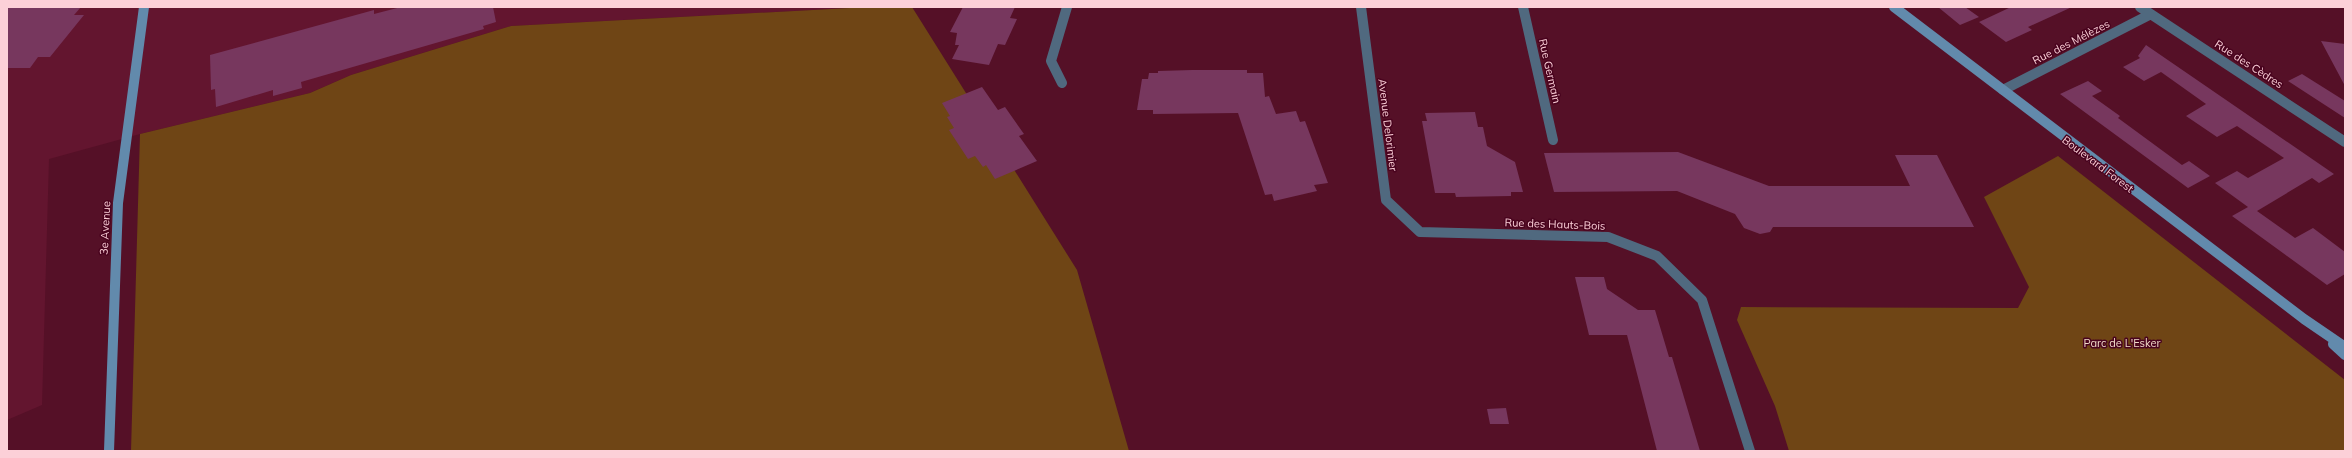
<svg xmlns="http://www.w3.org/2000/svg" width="2352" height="458" viewBox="0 0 2352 458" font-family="Mulish,sans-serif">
<rect width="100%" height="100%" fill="#551027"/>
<path fill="#63152f" d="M7 7H868L511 26 351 75 310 93 140 134 49 159 42 405 7 420Z"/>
<path fill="#6f4515" d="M868 7H912L1077 270 1129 451H131L140 134 310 93 351 75 511 26Z
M2058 156 2345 380V451H1789L1775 406 1737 320 1741 307 2018 308 2029 287 1984 197Z"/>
<path fill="#77375e" d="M7 7H81L74 15H84L50 57H38L30 68H7Z
M401 7H493L496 22 483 26 484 29 301 82 302 88 273 96V90L216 107 215 89 211 90 210 55 374 10V14Z
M963 7H1015L1010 18 1017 19 1005 45 998 44 989 65 952 59 959 45H955L957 33 950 32Z
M1938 7H1965L1979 17 1960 25Z
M2011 7H2072L2028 27 2032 30 2006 42 1979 22Z
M2321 41 2345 44V86Z
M2146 45 2334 174 2319 183 2312 178 2257 211 2295 238 2313 228 2345 252V274L2327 285 2232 216 2248 207 2215 183 2237 171 2248 178 2284 158 2237 126 2217 137 2186 116 2206 104 2161 72 2144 81 2123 67 2140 58 2138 56Z
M1192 70H1247V73H1263L1265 97 1269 96 1276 114 1296 111 1300 122 1305 121 1328 183 1314 185 1317 191 1274 201 1272 194 1265 195 1238 113 1153 114V110H1137L1142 79H1148L1149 73H1158V71Z
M2302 74 2345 101V118L2288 81Z
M2088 81 2102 91 2092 96 2120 116 2118 118 2182 165 2189 161 2210 176 2188 188 2060 94Z
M982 87 998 110 1005 107 1024 134 1019 136 1037 161 995 179 986 165 983 167 975 156 968 159 949 130 954 128 947 117 950 116 942 103Z
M1475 112 1478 127H1483L1487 146 1515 162 1523 192H1511V196L1456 197 1455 193H1435L1422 121H1427L1425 113Z
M1678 152 1769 186H1910L1895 155H1937L1974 227H1773L1770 232 1760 234 1744 228 1735 214 1677 191 1554 192 1544 153Z
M1575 277H1604L1607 289 1638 310H1655L1669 357H1672L1700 451H1657L1627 335H1589Z
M1506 408 1509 424H1490L1487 409Z"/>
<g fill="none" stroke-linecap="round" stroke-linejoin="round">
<path stroke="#50697f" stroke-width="10" d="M1361 7 1386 200 1420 232 1608 237 1657 256 1702 300 1750 451
M1523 7 1553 140
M2140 7 2345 142
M1062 83 1051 61 1067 7
M2003 90 2151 14"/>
<path stroke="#628aac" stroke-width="10" d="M1894 7 2304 319 2345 347
M2333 344 2345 355
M109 451 118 203 144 7"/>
</g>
<g text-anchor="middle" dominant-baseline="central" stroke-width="3" stroke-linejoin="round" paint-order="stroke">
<g font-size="11" fill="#fcd0d8" stroke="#49031e">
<text transform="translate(2071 42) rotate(-27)">Rue des Mélèzes</text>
<text transform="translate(2249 64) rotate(33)">Rue des Cèdres</text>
<text transform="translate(1550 71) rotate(77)">Rue Germain</text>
<text transform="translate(1388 125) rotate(83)">Avenue Delorimier</text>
<text transform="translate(2098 164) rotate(37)">Boulevard Forest</text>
<text transform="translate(1555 224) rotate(2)">Rue des Hauts-Bois</text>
<text transform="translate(105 228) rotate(-87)">3e Avenue</text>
</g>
<g font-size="11" fill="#f0dac7" stroke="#49031e">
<text x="2122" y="343">Parc de L'Esker</text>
</g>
</g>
<rect width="2352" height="458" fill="none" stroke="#fcd0d8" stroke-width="16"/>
</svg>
